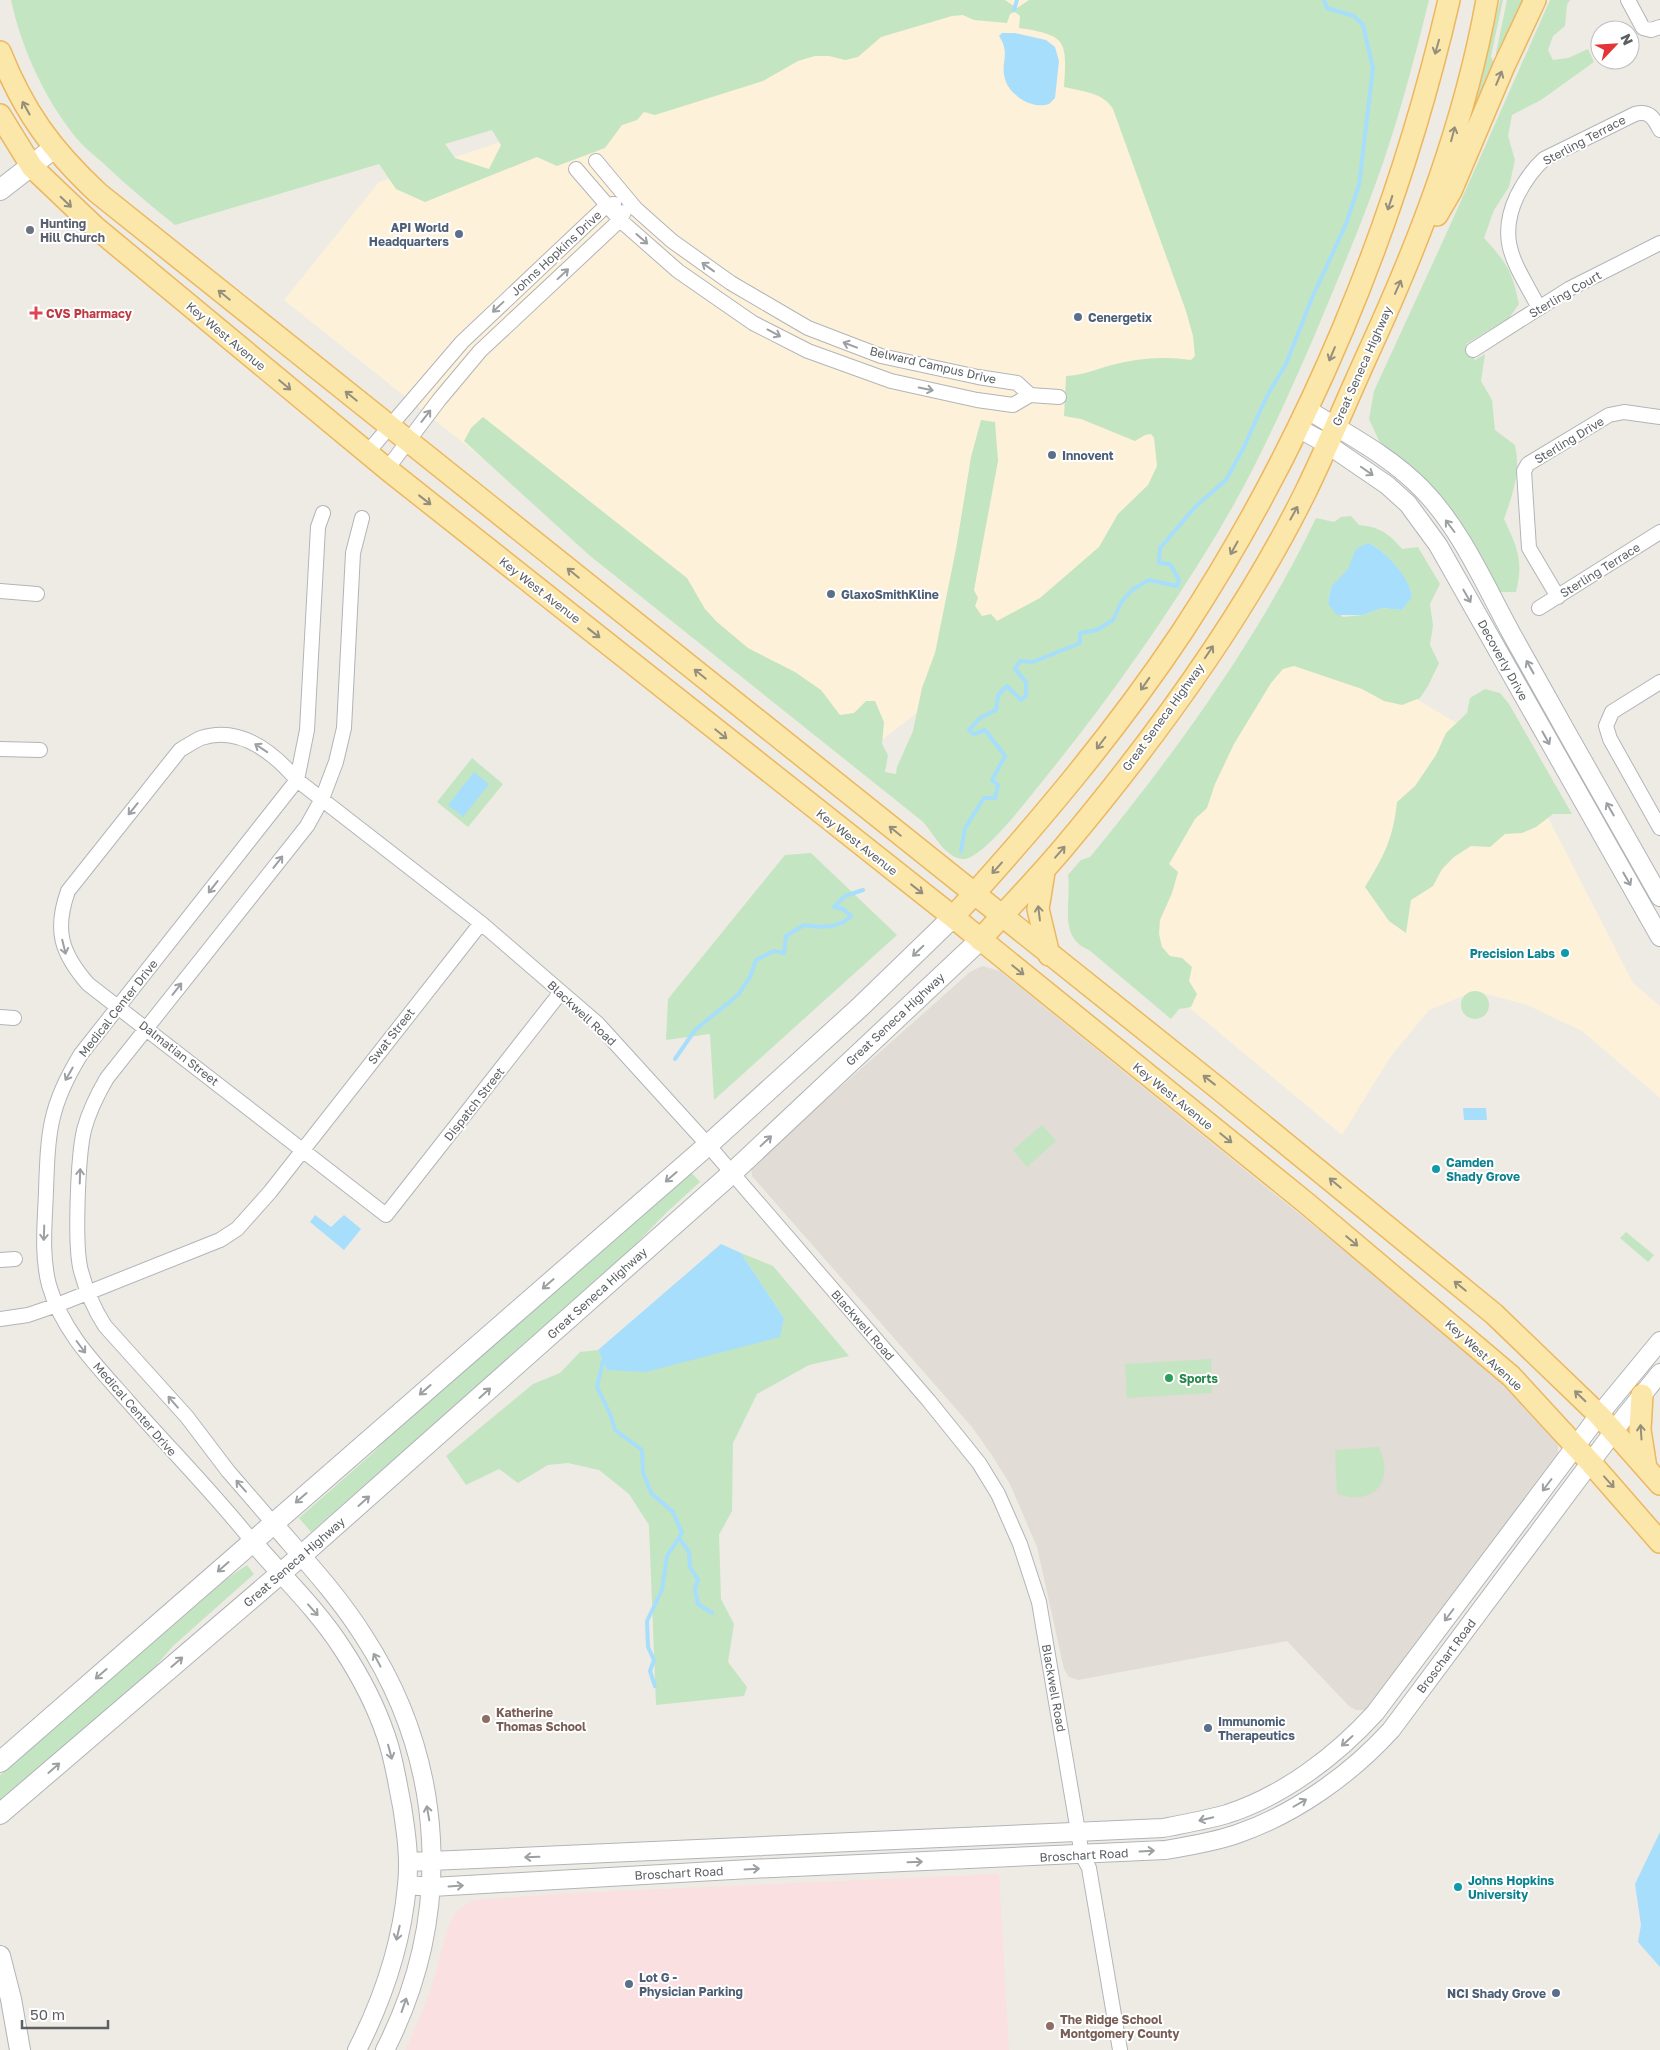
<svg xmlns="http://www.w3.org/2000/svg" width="1660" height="2050" viewBox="0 0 1660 2050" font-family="'Golos Text',sans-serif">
<rect width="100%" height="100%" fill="#eeebe4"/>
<path fill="#fdf1da" d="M934 0H1115L1239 353 1193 497 859 758 284 300 379 182Z
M1290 625 1518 759 1633 983 1660 1006V1098L1582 1031 1527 1005 1475 991 1429 1010 1391 1056 1342 1135 1090 925Z"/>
<path fill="#e1dcd5" d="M982 966 1000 971 1410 1304 1521 1400 1556 1438 1558 1444V1453L1554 1462 1369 1706 1364 1710H1356L1349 1706 1287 1641 1078 1680 1069 1677 1064 1669 1037 1547 1010 1484 991 1454 972 1427 752 1176 751 1166 753 1160 845 1083 970 972Z"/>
<path fill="#fae0e0" d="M999 1874 1009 2050H406L430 1992 448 1927 456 1912 472 1900 573 1893Z"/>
<path fill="#c4e5c1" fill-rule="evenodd" d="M11 0H1005L1017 8 1029 0H1429C1416 53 1402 106 1385 157 1364 219 1338 279 1313 339 1284 406 1253 474 1215 537 1164 621 1107 702 1045 778 1031 795 984 858 964 859 945 859 934 833 922 821L589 555 464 441 471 428 483 417 687 578 705 609 717 622 748 648 795 672 821 690 840 715 854 713 866 701H875L884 722 882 744 888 755 885 772 896 774 897 767 913 731 922 688 935 653 956 549 971 457 981 420 995 422 998 461 974 590 978 598 975 606 982 616 991 614 997 621 1040 598 1099 547 1118 514 1148 485 1157 466 1154 438 1151 434 1145 435 1135 441 1081 419 1064 416 1066 376C1083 375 1097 369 1112 365 1138 358 1164 356 1191 360L1195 356 1193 336 1186 311 1113 109C1104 93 1082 91 1064 87 1067 41 1067 35 1019 28L1020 16 1015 12 1010 14 1007 23 974 20 963 15 952 16 881 37 858 57 845 60 829 56H815L798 61 763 81 655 115 644 112 637 120 622 125 605 148 557 166 537 157 425 202 396 189 379 164 175 225C150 205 126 185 103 163 95 156 85 148 78 140 45 100 22 50 11 0ZM492 130 501 145 489 169 455 158 445 144Z
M1500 0H1503L1491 56 1494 64 1472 118Z
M1507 0H1530L1496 60V53Z
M1550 0H1570L1567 5 1565 26 1553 36 1548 50 1553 60 1568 58 1588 49 1594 62 1541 100 1512 115 1508 136 1515 160 1509 187 1494 210 1484 238C1507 263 1512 271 1519 304L1509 318 1466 344 1475 360 1485 354 1481 381 1492 400 1495 430 1515 445C1521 472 1513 493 1504 519 1517 547 1524 560 1516 592H1497L1446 503 1429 485 1381 445 1369 419 1374 391 1448 230Z
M1351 516 1359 525C1379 527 1389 533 1402 549L1418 547 1440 584 1430 604 1433 626 1430 645 1439 663 1428 686 1420 698 1402 705 1384 701 1362 689 1294 666 1283 669 1271 683 1234 744 1215 784 1207 808 1195 819 1169 864 1178 872 1172 893 1160 920 1159 934 1162 947 1170 956 1182 958 1192 967 1189 981 1197 994 1191 1007 1179 1009 1171 1019 1089 950C1057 937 1072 902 1068 875L1081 860 1090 857C1174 755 1259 638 1316 518L1334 522 1341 517ZM1367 543C1385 548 1409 579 1412 596L1402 610 1382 608 1363 615 1343 617 1328 604 1331 587 1344 575Z
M1485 689 1500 693 1509 704 1572 814H1553L1536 827 1522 833 1505 834 1490 847 1471 846 1454 857 1442 869 1433 886 1411 900 1406 933 1389 921 1365 887C1384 856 1393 839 1397 802L1415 786 1436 755 1446 733 1467 713 1470 698Z
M472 758 503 784 468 827 437 802Z
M811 853 897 935 714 1100 710 1034 666 1040 668 999 785 855Z
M1461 1005a14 14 0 1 1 28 0a14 14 0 1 1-28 0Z
M1042 1125 1056 1141 1027 1167 1013 1150Z
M688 1169 700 1182 667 1212 620 1260 311 1532 299 1518 373 1453 418 1406Z
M1626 1232 1654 1255 1648 1262 1620 1238Z
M741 1253 773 1266 849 1356 809 1365 757 1394 733 1443 732 1511 719 1535 721 1599 734 1624 728 1662 747 1687 744 1696 656 1705 649 1525 629 1494 599 1470 568 1463 548 1465 518 1483 499 1469 466 1485 446 1456 533 1384 560 1373 580 1352 598 1350 607 1370 784 1318Z
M1211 1359 1212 1393 1127 1398 1125 1364Z
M1379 1447C1395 1482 1374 1506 1337 1494L1335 1450Z
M247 1565 254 1574 173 1646 141 1683 0 1804V1775L214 1587Z"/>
<path fill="#a6defc" d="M1002 33H1015L1046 40 1055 47 1059 61 1055 98 1049 104C1033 110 1009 95 1005 79 1000 62 1011 54 999 36Z
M1367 543C1383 547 1411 579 1412 597L1402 610 1382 608 1363 615H1337L1328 604 1331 587 1348 569 1356 549Z
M474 772 489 784 463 817 448 805Z
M1463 1108H1486L1487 1120H1464Z
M315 1215 331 1227 344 1215 361 1229 344 1250 310 1222Z
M721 1244 741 1253 784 1318 780 1337 646 1372 607 1370 598 1350Z
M1660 1832V1967L1638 1942 1641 1925 1635 1884Z"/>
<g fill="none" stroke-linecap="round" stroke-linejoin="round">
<path stroke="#a6defc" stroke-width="4" d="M1014 10 1017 0
M961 851 965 828 984 798H995L998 785 992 780 1005 756 985 730 974 734 969 730 980 718 996 710 998 695 1007 686 1021 700 1026 696V682L1015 669 1020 661 1033 662 1080 643V633L1097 630 1113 620 1122 601 1133 589 1149 580 1177 586 1179 580 1170 564 1159 563 1160 548 1196 506 1226 480 1243 449 1267 396 1286 364 1312 298 1346 224 1359 185 1373 68 1363 25 1354 16 1327 8 1324 0
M675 1059 695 1030 738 995 750 977 756 960 774 951 784 953 786 936 804 925C820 928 839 929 851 916L843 909 834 907 845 896 863 890
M603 1361 597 1387 611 1416 615 1430 642 1450 643 1472 651 1493 673 1512 682 1533 667 1556 662 1590 647 1621 648 1647 654 1660 650 1671 655 1686
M679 1538 689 1552 690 1567 698 1580 695 1589 698 1604 712 1613"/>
<g stroke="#b1b5b8" stroke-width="16">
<path id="minor" d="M1628 0 1643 28 1651 30 1660 27
M596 161 636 209 672 241 731 283 808 328 881 356 978 377 1017 383 1030 395
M576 169 620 220 678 271 753 323 808 351 891 381 977 400 1013 405 1030 395 1059 397
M1539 308C1518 267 1495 243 1517 196 1524 182 1532 170 1544 159L1635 114C1649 110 1654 118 1660 130
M1473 350 1569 289 1660 243
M367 453 462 342 607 205 614 204
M387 469 439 400 480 351 620 220 624 212
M0 591 37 594
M1558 597 1529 548 1524 471 1528 464 1609 415 1624 412 1660 417
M1539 608 1660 532
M1660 682 1612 712 1606 726 1610 739 1660 828
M0 749 40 750
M561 992 386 1215 88 984C61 953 54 930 68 891L180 750C187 746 194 741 201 738 240 725 273 752 297 780L481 923 597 1023 708 1145 929 1401 979 1463 998 1494 1020 1544 1039 1602 1082 1855 1089 1868 1120 2050
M0 1017 14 1018
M0 1260 15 1259
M0 1319 28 1315 57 1305 220 1240 237 1229 270 1192 481 923
M273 1523 228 1471 187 1417 105 1326C94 1309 86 1290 81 1271 74 1246 78 1156 84 1130 89 1111 97 1095 107 1078L307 826 322 799 336 762 344 728 353 553 362 518
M252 1541C213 1492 168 1447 127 1400 96 1365 62 1331 49 1285 41 1254 45 1222 46 1191 48 1132 49 1106 81 1054L297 780 307 730 318 527 323 513"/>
</g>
<g stroke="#b1b5b8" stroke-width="20">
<path id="tertiary" d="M1308 410C1347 434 1390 456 1422 489 1463 531 1487 590 1515 640 1563 726 1611 811 1660 897
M1298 428 1327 444 1387 485 1408 504 1438 545 1660 937
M273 1523C304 1559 337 1594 363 1635 446 1762 454 1915 385 2050
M252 1541C282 1576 317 1609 342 1648 359 1674 376 1706 386 1736 394 1758 397 1782 402 1806 406 1832 410 1858 407 1885 402 1942 383 1999 357 2050
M408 1862 1163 1828C1184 1824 1206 1820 1227 1814 1283 1796 1336 1756 1375 1713L1599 1415 1660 1341
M407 1885 432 1887 750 1869 1165 1850C1189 1846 1214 1842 1237 1834 1295 1814 1350 1775 1391 1730L1626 1415 1660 1373"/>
</g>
<g stroke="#b0b4b8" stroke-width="22">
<path id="secondary" d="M0 190 54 148
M0 1762 708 1145 859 1008 953 917
M0 1814 301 1556 731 1174 980 940
M0 1956 11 1999 20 2050"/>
</g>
<g stroke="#ecb75e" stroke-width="24">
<path id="primary" d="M0 52C24 112 51 149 98 193L1214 1085 1494 1314 1599 1415 1660 1484
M0 115 32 167 95 227 387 469 953 917 1305 1202 1511 1376 1591 1463 1660 1542
M1437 215 1451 191 1504 66 1535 0
M1044 872 1038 909 1049 955
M953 917C1035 827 1114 734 1182 632 1308 440 1397 224 1449 0
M980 940C1008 909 1037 879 1064 847 1152 742 1244 616 1305 493 1328 446 1348 397 1370 349 1421 238 1465 122 1487 0
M1642 1395 1640 1430 1646 1468"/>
</g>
<use href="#minor" stroke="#fff" stroke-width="14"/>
<use href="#tertiary" stroke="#fff" stroke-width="18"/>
<use href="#secondary" stroke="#fff" stroke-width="20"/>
<use href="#primary" stroke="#fce7ab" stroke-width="21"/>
</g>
<defs><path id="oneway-shaft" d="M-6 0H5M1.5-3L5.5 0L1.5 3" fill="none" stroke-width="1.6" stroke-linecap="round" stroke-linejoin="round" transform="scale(1.25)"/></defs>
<g stroke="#948f7d">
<use href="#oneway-shaft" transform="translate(1437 47) rotate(106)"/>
<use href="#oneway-shaft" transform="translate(1499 78) rotate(-67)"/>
<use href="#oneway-shaft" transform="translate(26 108) rotate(-119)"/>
<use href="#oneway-shaft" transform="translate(1453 134) rotate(-75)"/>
<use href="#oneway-shaft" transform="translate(66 202) rotate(44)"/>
<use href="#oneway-shaft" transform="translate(1390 203) rotate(108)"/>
<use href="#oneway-shaft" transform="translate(1398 287) rotate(-66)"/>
<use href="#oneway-shaft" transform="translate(224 295) rotate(-141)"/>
<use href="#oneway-shaft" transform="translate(1332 354) rotate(113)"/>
<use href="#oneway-shaft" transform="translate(285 385) rotate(40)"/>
<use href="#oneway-shaft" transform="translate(351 396) rotate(-141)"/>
<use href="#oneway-shaft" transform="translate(425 500) rotate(38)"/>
<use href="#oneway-shaft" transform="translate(1294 513) rotate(-61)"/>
<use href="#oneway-shaft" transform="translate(1234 548) rotate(119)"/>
<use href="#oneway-shaft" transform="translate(573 573) rotate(-141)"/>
<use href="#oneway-shaft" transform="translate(594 633) rotate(38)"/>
<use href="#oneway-shaft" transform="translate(1209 652) rotate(-56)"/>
<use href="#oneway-shaft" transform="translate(700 674) rotate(-141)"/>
<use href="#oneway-shaft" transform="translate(1145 684) rotate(125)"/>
<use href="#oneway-shaft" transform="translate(721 734) rotate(39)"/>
<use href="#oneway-shaft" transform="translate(1101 743) rotate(127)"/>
<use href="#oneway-shaft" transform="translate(895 831) rotate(-141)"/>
<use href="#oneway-shaft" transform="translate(1060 852) rotate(-49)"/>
<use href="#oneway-shaft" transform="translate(997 868) rotate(132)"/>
<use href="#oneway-shaft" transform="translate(917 889) rotate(38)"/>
<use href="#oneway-shaft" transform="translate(1039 913) rotate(-97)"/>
<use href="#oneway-shaft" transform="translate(1018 970) rotate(39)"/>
<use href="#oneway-shaft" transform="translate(1209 1080) rotate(-142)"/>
<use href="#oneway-shaft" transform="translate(1226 1138) rotate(39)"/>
<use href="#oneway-shaft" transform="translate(1335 1183) rotate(-140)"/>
<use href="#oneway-shaft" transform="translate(1352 1241) rotate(40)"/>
<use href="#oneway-shaft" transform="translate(1460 1286) rotate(-141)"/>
<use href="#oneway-shaft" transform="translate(1580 1396) rotate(-136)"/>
<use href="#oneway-shaft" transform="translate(1641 1432) rotate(-94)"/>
<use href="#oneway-shaft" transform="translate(1609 1482) rotate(48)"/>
</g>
<g stroke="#9da0a2">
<use href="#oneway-shaft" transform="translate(642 239) rotate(41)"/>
<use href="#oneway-shaft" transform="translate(708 267) rotate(-144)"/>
<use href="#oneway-shaft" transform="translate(563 274) rotate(-43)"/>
<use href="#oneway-shaft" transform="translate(498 307) rotate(137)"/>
<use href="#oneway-shaft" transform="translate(774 333) rotate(28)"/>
<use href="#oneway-shaft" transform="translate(850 345) rotate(-159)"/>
<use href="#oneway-shaft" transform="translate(926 389) rotate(12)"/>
<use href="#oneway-shaft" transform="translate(426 416) rotate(-52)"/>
<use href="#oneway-shaft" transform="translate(1367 471) rotate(35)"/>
<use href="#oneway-shaft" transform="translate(1450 526) rotate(-127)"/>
<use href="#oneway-shaft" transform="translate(1467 596) rotate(60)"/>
<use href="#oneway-shaft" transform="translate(1530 667) rotate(-119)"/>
<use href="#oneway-shaft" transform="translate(1546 738) rotate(61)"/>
<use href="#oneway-shaft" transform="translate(261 748) rotate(-146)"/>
<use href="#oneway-shaft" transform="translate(133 809) rotate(129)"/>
<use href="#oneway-shaft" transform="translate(1610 809) rotate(-120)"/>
<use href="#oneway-shaft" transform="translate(278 862) rotate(-52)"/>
<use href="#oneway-shaft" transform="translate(1627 879) rotate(60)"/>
<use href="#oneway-shaft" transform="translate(213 887) rotate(128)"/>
<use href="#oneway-shaft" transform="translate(64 947) rotate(76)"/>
<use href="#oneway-shaft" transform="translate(918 951) rotate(136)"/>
<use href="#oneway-shaft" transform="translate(177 989) rotate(-52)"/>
<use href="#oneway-shaft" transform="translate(69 1074) rotate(120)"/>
<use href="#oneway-shaft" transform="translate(766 1141) rotate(-43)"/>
<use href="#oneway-shaft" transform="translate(80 1176) rotate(-88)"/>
<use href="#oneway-shaft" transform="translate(671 1177) rotate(139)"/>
<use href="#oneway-shaft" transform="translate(44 1233) rotate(92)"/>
<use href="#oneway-shaft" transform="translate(548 1284) rotate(139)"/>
<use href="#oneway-shaft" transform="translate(81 1347) rotate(53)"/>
<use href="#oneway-shaft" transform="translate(425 1390) rotate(139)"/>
<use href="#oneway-shaft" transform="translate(485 1393) rotate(-42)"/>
<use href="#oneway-shaft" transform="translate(173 1402) rotate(-131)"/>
<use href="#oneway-shaft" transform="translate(1547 1485) rotate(127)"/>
<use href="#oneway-shaft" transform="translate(241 1486) rotate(-131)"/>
<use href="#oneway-shaft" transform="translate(301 1498) rotate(139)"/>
<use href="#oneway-shaft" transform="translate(364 1501) rotate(-42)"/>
<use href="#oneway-shaft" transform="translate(223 1567) rotate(139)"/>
<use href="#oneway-shaft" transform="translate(313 1610) rotate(48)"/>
<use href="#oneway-shaft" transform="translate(1449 1615) rotate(127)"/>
<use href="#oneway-shaft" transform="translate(377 1660) rotate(-118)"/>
<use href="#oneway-shaft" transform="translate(177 1662) rotate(-41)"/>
<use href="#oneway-shaft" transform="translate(101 1674) rotate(139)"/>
<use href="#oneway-shaft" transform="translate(1347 1741) rotate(138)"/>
<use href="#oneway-shaft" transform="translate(390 1752) rotate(75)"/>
<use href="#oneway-shaft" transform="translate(54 1768) rotate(-41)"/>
<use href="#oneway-shaft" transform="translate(1300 1803) rotate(-30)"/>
<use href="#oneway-shaft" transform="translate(428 1813) rotate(-100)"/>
<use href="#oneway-shaft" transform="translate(1206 1819) rotate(167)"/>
<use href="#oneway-shaft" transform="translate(1147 1851) rotate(-3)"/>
<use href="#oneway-shaft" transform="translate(532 1857) rotate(178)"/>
<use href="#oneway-shaft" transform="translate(915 1862) rotate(-2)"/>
<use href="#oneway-shaft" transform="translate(752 1869) rotate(-3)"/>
<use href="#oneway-shaft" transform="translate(456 1886) rotate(-4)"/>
<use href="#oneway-shaft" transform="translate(398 1933) rotate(103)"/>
<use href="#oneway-shaft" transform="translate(404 2005) rotate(-71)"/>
</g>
<circle fill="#6b7280" stroke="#fff" stroke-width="2" cx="30" cy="230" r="5"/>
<g fill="#5c6f8a" stroke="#fff" stroke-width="2">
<circle cx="459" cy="234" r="5"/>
<circle cx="1078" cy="317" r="5"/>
<circle cx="1052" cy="455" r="5"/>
<circle cx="831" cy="594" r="5"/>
<circle cx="1208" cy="1728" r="5"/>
<circle cx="629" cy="1984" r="5"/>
<circle cx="1556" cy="1993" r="5"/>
</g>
<path fill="#e0444e" stroke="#fff" stroke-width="2" d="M33.5 305.5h5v5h5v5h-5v5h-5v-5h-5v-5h5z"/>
<g fill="#0f9aa8" stroke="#fff" stroke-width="2">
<circle cx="1565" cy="953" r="5"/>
<circle cx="1436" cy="1169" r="5"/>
<circle cx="1458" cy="1887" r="5"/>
</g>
<circle fill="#2e9e5b" stroke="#fff" stroke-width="2" cx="1169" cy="1378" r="5"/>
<g fill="#8d6e63" stroke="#fff" stroke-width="2">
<circle cx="486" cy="1719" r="5"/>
<circle cx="1050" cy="2026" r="5"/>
</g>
<g text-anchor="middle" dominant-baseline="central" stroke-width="4" stroke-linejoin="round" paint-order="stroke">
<g font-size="12" fill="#5c6064" stroke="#fff">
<text transform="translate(1584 140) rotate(-28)">Sterling Terrace</text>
<text transform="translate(556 253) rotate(-43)">Johns Hopkins Drive</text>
<text transform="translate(1565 294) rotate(-30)">Sterling Court</text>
<text transform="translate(226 336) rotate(40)">Key West Avenue</text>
<text transform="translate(933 365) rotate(13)">Belward Campus Drive</text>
<text transform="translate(1362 366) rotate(-66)">Great Seneca Highway</text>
<text transform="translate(1569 440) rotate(-31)">Sterling Drive</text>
<text transform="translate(1600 570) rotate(-32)">Sterling Terrace</text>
<text transform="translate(540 590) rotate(38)">Key West Avenue</text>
<text transform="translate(1503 660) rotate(61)">Decoverly Drive</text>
<text transform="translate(1163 717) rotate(-54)">Great Seneca Highway</text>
<text transform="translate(857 842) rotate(38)">Key West Avenue</text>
<text transform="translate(118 1008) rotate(-52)">Medical Center Drive</text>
<text transform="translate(582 1013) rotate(43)">Blackwell Road</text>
<text transform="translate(895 1019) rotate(-43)">Great Seneca Highway</text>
<text transform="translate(391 1036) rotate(-52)">Swat Street</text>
<text transform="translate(179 1053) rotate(38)">Dalmatian Street</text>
<text transform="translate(1173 1096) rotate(39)">Key West Avenue</text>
<text transform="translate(474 1104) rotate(-52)">Dispatch Street</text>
<text transform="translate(597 1293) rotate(-42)">Great Seneca Highway</text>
<text transform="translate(863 1325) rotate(49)">Blackwell Road</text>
<text transform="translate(1484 1355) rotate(42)">Key West Avenue</text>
<text transform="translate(135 1409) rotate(49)">Medical Center Drive</text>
<text transform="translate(294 1562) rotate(-41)">Great Seneca Highway</text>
<text transform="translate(1446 1656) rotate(-53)">Broschart Road</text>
<text transform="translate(1054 1688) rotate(80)">Blackwell Road</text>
<text transform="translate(1084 1855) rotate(-3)">Broschart Road</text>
<text transform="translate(679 1873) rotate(-3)">Broschart Road</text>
</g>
<g font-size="12" font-weight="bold" fill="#5b616d" stroke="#fff" text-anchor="start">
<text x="40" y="223">Hunting<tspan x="40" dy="14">Hill Church</tspan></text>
</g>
<g font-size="12" font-weight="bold" fill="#4e5e75" stroke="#fff" text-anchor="start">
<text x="449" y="227" text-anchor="end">API World<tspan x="449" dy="14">Headquarters</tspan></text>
<text x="1088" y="317">Cenergetix</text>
<text x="1062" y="455">Innovent</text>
<text x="841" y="594">GlaxoSmithKline</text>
<text x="1218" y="1721">Immunomic<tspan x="1218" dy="14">Therapeutics</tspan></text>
<text x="639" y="1977">Lot G -<tspan x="639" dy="14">Physician Parking</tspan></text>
<text x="1546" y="1993" text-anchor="end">NCI Shady Grove</text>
</g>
<g font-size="12" font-weight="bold" fill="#be3a42" stroke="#fff" text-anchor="start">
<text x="46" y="313">CVS Pharmacy</text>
</g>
<g font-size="12" font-weight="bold" fill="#0d838f" stroke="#fff" text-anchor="start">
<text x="1555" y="953" text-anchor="end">Precision Labs</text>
<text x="1446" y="1162">Camden<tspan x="1446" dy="14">Shady Grove</tspan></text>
<text x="1468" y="1880">Johns Hopkins<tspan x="1468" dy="14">University</tspan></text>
</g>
<g font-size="12" font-weight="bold" fill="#27864d" stroke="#fff" text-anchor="start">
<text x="1179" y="1378">Sports</text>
</g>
<g font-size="12" font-weight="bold" fill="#785e54" stroke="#fff" text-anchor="start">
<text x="496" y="1712">Katherine<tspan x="496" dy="14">Thomas School</tspan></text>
<text x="1060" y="2019">The Ridge School<tspan x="1060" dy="14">Montgomery County</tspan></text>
</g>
</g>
<g transform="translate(1615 45) rotate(65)"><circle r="24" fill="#ffffff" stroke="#bebfc1"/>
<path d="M0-4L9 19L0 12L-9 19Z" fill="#e33537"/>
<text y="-8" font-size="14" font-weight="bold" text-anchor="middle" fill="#5c6064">N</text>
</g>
<path d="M22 2020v8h86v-8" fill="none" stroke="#5c6064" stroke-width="2.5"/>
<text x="30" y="2020" font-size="15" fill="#5c6064" stroke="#ffffff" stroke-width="4" paint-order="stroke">50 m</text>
</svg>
